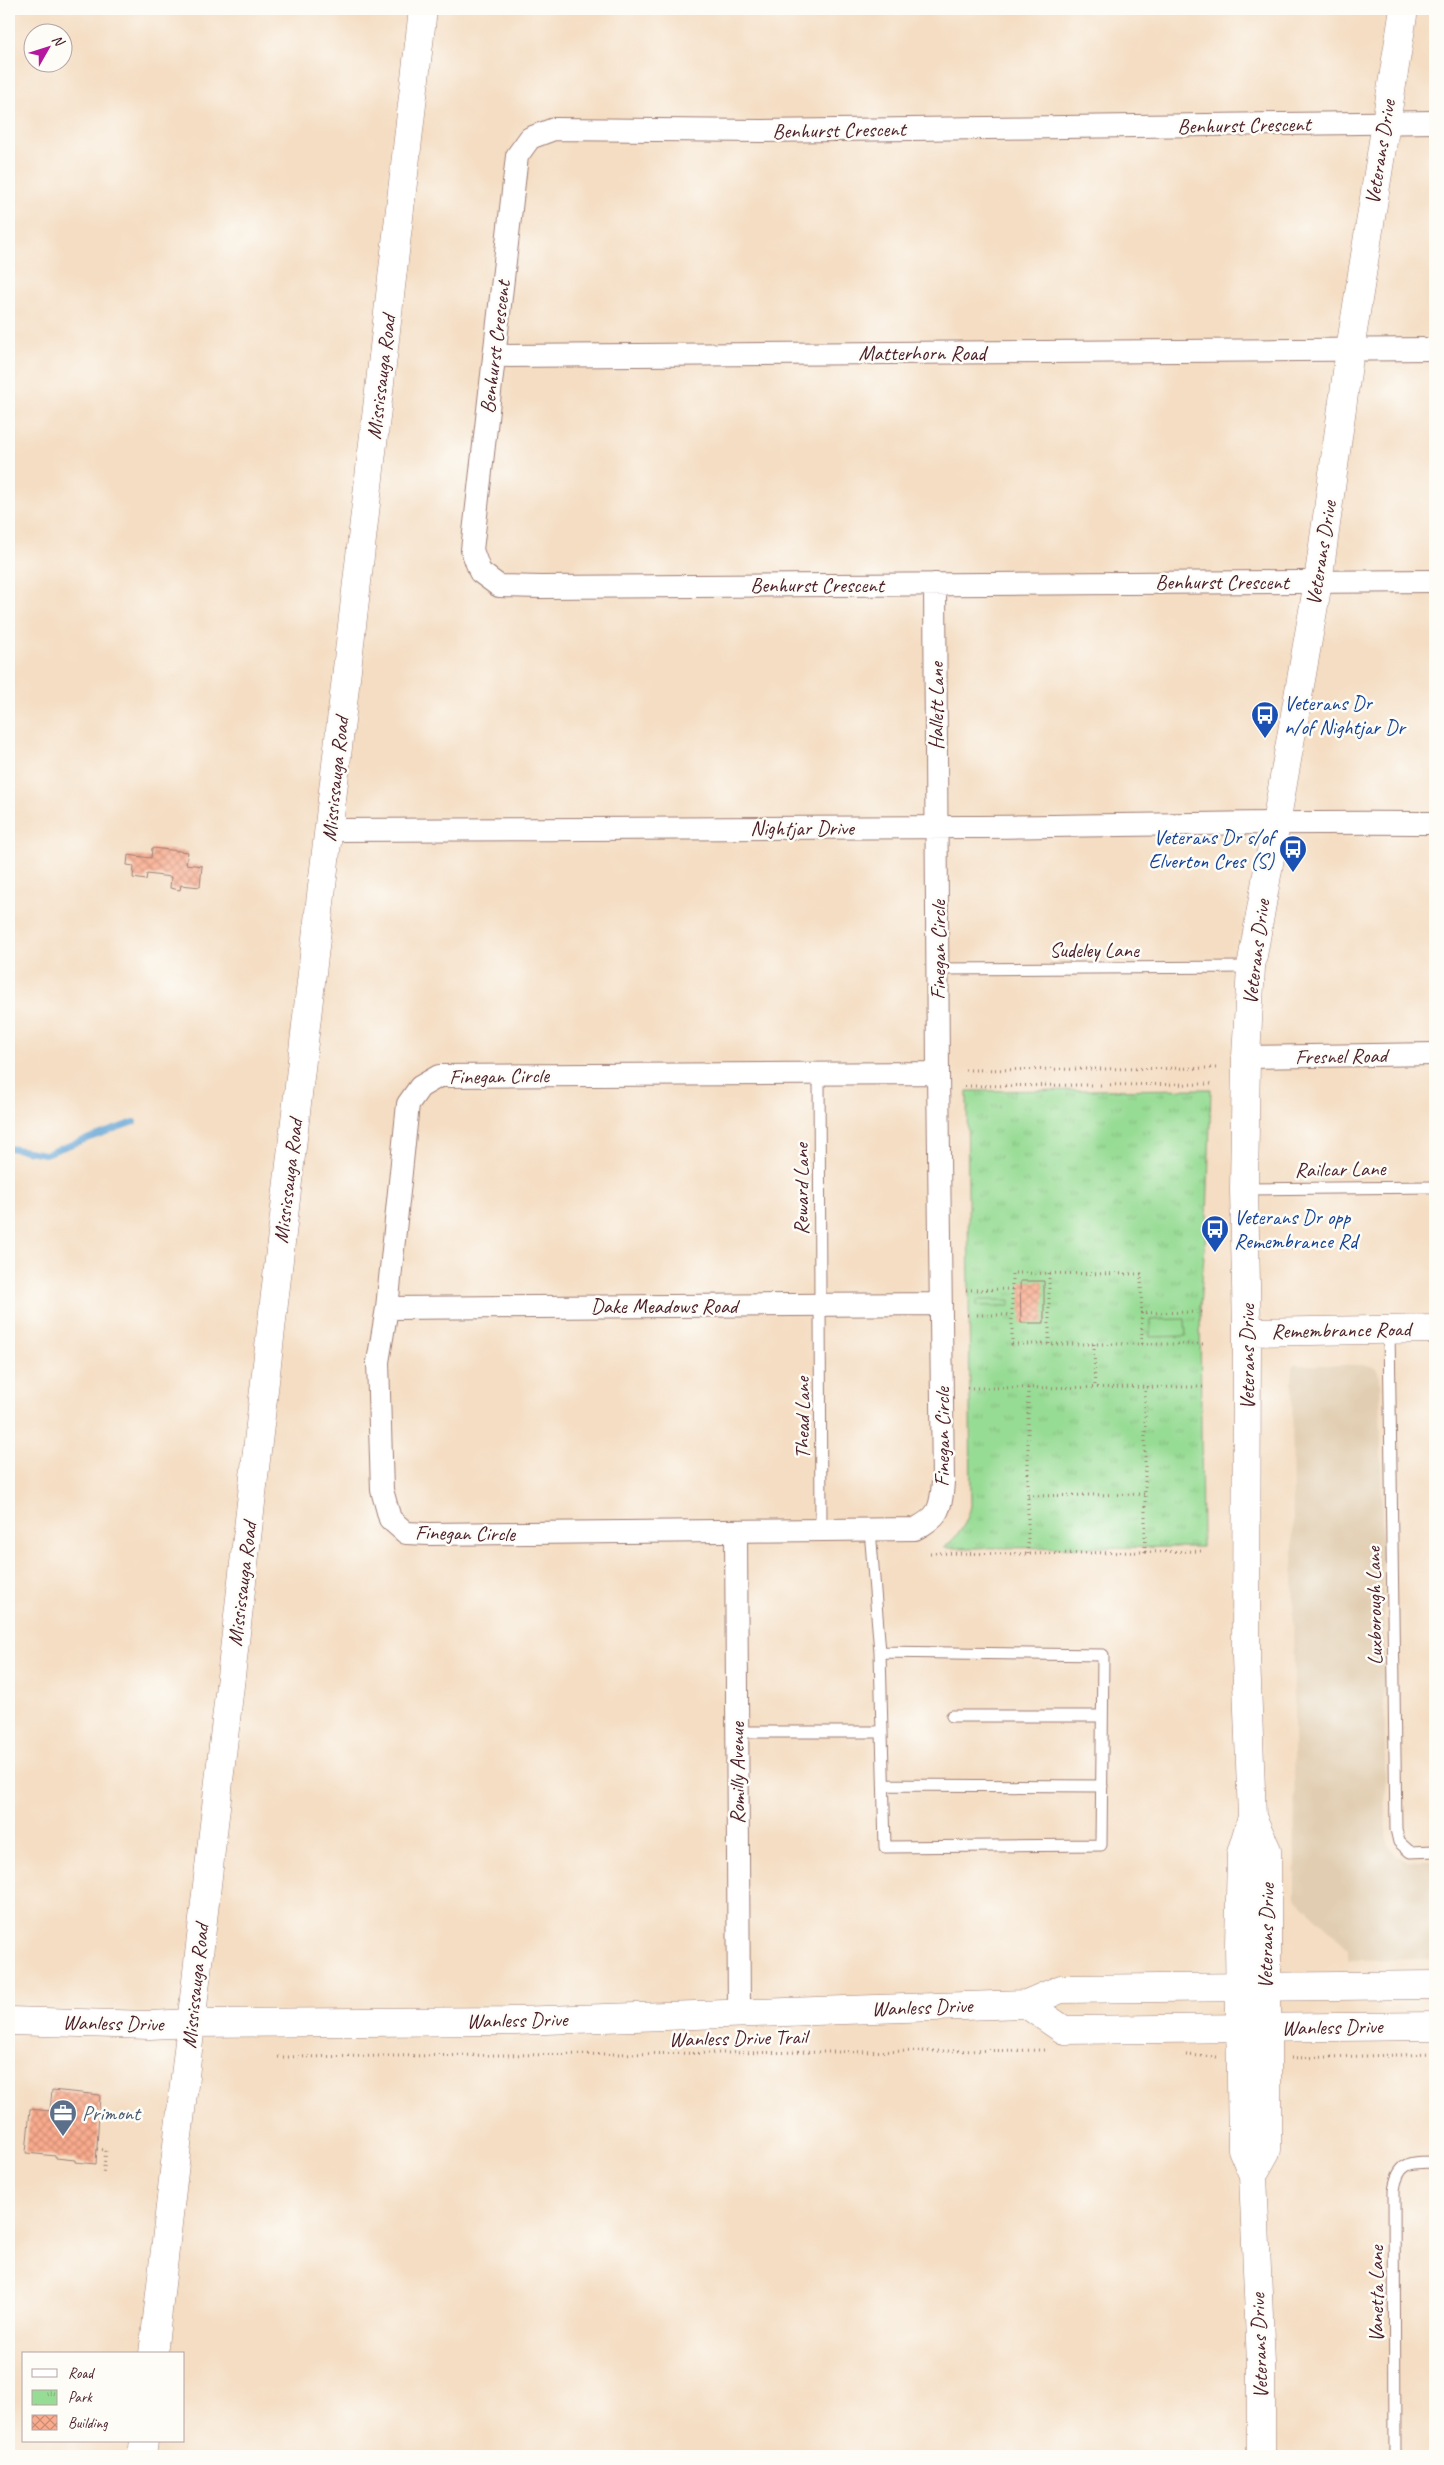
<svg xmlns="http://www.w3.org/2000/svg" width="1444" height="2465" viewBox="0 0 1444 2465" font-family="Caveat,sans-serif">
<defs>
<pattern id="park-tufts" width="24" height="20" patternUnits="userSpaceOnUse" patternTransform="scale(1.25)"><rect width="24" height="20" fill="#97dc94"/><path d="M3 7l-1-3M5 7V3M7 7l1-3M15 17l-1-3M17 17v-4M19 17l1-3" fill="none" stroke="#84bc80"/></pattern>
<pattern id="building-cross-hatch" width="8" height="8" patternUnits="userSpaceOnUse" patternTransform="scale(1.25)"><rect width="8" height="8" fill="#f9ab8d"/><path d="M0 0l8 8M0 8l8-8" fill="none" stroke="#cc8b73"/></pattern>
</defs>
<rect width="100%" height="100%" fill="#fdfcf7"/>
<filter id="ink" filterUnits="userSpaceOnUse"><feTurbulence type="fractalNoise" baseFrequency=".02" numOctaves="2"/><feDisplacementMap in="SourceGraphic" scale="10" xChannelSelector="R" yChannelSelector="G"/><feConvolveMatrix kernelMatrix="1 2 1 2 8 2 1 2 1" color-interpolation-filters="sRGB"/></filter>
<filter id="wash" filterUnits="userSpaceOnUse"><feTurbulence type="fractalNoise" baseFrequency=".0096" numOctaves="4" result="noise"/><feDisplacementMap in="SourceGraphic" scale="20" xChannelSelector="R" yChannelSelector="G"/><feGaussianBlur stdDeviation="1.12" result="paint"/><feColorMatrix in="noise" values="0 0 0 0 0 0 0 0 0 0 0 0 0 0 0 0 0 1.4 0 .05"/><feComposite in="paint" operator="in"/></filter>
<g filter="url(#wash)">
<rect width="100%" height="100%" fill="#f4ddc2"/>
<path fill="#e1cdb1" d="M1294 1365H1363L1376 1367 1380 1378 1386 1836 1388 1845 1397 1857 1407 1861H1435V1959L1348 1960V1948L1295 1897 1292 1367Z"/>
<path fill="url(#park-tufts)" stroke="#707e60" d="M1211 1089 1207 1218 1200 1306 1202 1547 943 1548C958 1537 967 1524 971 1506L967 1091Z"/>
<path fill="#97dc94" stroke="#707e60" d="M977 1300H1010V1306H977Z
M1185 1319 1186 1336 1150 1337V1320Z"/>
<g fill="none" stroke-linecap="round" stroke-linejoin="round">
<path stroke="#5fa2d3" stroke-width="6" d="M9 1148 45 1154 134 1122"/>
</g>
<g id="blocks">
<path fill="url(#building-cross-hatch)" d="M152 848 188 852 186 864 202 866 200 887 181 885 180 890 170 888 171 877 147 874 146 880 133 878 134 866 127 865 128 855 151 858Z
M1020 1281H1044V1323H1021Z
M52 2090 100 2095 96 2164 75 2162V2160L56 2158V2156L26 2153 30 2109 50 2111Z"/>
</g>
</g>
<g filter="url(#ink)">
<use href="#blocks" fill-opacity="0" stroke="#9f7e76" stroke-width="1"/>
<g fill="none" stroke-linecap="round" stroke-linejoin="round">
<g stroke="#9f7e76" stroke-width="13">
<path id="service" d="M938 969 1251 967
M819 1073 821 1530
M1244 1189 1435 1187
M1389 1329 1396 1829 1399 1842 1410 1852 1435 1851
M870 1530 880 1652
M952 1716H1102
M737 1732H882L880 1652 1103 1655 1101 1845 885 1847 882 1732
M884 1785 1102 1786
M1395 2456 1394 2190C1398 2162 1410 2162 1435 2162"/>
</g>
<g stroke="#9f7e76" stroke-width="24">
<path id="minor" d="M1435 122 761 131 554 129 530 138 517 156 472 550 480 572 499 586 541 587 1435 581
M494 356 1435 349
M935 584 938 1073 943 1482C941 1509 939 1517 915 1529L429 1534 406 1533 390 1519 382 1490 378 1362 387 1308 408 1104 420 1087 439 1076 938 1073
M329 830C542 829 755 829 968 827 1124 826 1280 821 1435 823
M1246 1057 1435 1054
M387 1308 941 1304
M736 1532 739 2013"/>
</g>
<g stroke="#9f7e76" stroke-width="29">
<path id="tertiary" d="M1247 1332 1435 1329
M1252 1817 1267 1850V2150L1253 2175
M9 2021 150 2025 191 2023
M1261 2456V2364L1253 2175 1242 2149 1239 1944 1241 1853 1252 1817 1246 1656 1247 1332 1244 1189 1246 1057 1251 967 1318 582 1350 350 1404 9"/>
</g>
<g stroke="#9f7e76" stroke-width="29">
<path id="secondary" d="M1026 2004 1064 2030 1435 2026
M191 2023 515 2021 1026 2004 1061 1989 1435 1985
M153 2354 423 9
M142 2456 144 2441"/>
</g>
<path stroke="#9f7e76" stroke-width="3" stroke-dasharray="1 4" stroke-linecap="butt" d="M965 1070 1216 1068
M965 1086 1215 1084
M1281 1248 1315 1246
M966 1290 1012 1289
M1141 1313 1203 1312
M967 1315H1012
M1049 1344V1273
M1094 1344 1095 1388
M1142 1344 1141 1274 1012 1273V1344C1076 1344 1139 1344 1203 1344
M967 1388 1203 1387
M1028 1496 1145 1494
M1145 1552V1387
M930 1553 1028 1554 1205 1551
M1028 1554V1388
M1186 2055 1217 2057
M278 2057 1048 2050
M1291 2058 1435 2054
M97 2149 106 2150 103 2175"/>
<use href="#service" stroke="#fff" stroke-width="11"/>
<use href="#minor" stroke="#fff" stroke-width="22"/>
<use href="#tertiary" stroke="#fff" stroke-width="28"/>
<use href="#secondary" stroke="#fff" stroke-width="28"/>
</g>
</g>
<defs>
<g id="bus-pin" transform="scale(1.4375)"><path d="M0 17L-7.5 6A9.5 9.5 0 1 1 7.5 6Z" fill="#1a4fb4" stroke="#fdfcf7"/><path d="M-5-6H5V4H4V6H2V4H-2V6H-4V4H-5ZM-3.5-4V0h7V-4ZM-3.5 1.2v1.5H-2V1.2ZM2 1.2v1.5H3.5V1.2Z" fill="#fff"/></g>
<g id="office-pin" transform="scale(1.4375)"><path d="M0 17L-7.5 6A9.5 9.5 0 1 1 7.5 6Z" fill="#5c6f8a" stroke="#fdfcf7"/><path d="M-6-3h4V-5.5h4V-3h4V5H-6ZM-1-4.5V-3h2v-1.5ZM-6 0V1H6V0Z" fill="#fff"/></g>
</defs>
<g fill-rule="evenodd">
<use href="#bus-pin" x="1265" y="715"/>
<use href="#bus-pin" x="1293" y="849"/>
<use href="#bus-pin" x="1215" y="1229"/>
<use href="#office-pin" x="63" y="2113"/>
</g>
<g text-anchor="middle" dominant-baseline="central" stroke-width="5" stroke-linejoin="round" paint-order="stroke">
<g font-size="21" fill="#4a1f2b" stroke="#fdfcf7">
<text transform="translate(1244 125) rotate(-1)">Benhurst Crescent</text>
<text transform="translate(839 130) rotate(-1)">Benhurst Crescent</text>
<text transform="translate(1380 152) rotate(-81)">Veterans Drive</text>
<text transform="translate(495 347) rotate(-83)">Benhurst Crescent</text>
<text x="922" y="353">Matterhorn Road</text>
<text transform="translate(381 377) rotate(-83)">Mississauga Road</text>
<text transform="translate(1321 553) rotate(-81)">Veterans Drive</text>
<text x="1222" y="582">Benhurst Crescent</text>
<text x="817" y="585">Benhurst Crescent</text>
<text transform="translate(936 706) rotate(-90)">Hallett Lane</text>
<text transform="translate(335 779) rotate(-84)">Mississauga Road</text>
<text x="802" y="828">Nightjar Drive</text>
<text transform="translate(938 950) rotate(-90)">Finegan Circle</text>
<text x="1094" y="950">Sudeley Lane</text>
<text transform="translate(1256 952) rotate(-83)">Veterans Drive</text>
<text transform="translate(1341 1056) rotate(-1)">Fresnel Road</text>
<text transform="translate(499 1076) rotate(-1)">Finegan Circle</text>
<text transform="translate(1340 1169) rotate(-1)">Railcar Lane</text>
<text transform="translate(288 1181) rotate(-83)">Mississauga Road</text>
<text transform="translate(801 1189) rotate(-90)">Reward Lane</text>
<text x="664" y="1306">Dake Meadows Road</text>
<text transform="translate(1341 1330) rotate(-1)">Remembrance Road</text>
<text transform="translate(1247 1357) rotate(-90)">Veterans Drive</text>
<text transform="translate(802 1418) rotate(-90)">Thead Lane</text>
<text transform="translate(942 1437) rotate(-90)">Finegan Circle</text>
<text transform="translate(465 1533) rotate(1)">Finegan Circle</text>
<text transform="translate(242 1584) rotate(-83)">Mississauga Road</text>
<text transform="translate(1374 1606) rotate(-91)">Luxborough Lane</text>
<text transform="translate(737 1773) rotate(-90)">Romilly Avenue</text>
<text transform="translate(1266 1936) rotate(-89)">Veterans Drive</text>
<text transform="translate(195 1986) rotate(-84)">Mississauga Road</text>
<text transform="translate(922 2007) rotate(-2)">Wanless Drive</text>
<text transform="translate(517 2020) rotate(-1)">Wanless Drive</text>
<text transform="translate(113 2023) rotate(1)">Wanless Drive</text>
<text transform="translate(1332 2027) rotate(-1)">Wanless Drive</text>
<text transform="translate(738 2038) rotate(-1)">Wanless Drive Trail</text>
<text transform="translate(1376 2294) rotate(-90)">Vanetta Lane</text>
<text transform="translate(1259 2346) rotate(-92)">Veterans Drive</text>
</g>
<g font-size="21" fill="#164399" stroke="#fdfcf7" text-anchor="start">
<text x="1284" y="703">Veterans Dr<tspan x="1284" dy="24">n/of Nightjar Dr</tspan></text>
<text x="1274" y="837" text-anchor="end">Veterans Dr s/of<tspan x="1274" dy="24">Elverton Cres (S)</tspan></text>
<text x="1234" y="1217">Veterans Dr opp<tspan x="1234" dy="24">Remembrance Rd</tspan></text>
</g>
<g font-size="21" fill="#4e5e75" stroke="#fdfcf7" text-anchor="start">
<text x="82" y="2113">Primont</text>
</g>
</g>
<rect width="1444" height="2465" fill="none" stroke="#fdfcf7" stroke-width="30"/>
<rect x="22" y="2352" width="162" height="90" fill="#fdfcf7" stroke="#b5a4a5"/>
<rect x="32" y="2369" width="25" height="8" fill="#ffffff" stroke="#b5a4a5"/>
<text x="68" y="2378" font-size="15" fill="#4a1f2b">Road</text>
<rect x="32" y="2390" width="25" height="15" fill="url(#park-tufts)" stroke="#b5a4a5"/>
<text x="68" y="2402" font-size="15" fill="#4a1f2b">Park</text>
<rect x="32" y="2415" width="25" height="15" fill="url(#building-cross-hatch)" stroke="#b5a4a5"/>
<text x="68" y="2428" font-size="15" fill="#4a1f2b">Building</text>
<g transform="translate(48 48) rotate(51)"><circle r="24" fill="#fdfcf7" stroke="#b5a4a5"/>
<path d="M0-4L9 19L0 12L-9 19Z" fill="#b5179e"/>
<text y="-8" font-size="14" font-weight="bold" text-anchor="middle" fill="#4a1f2b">N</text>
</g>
</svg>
